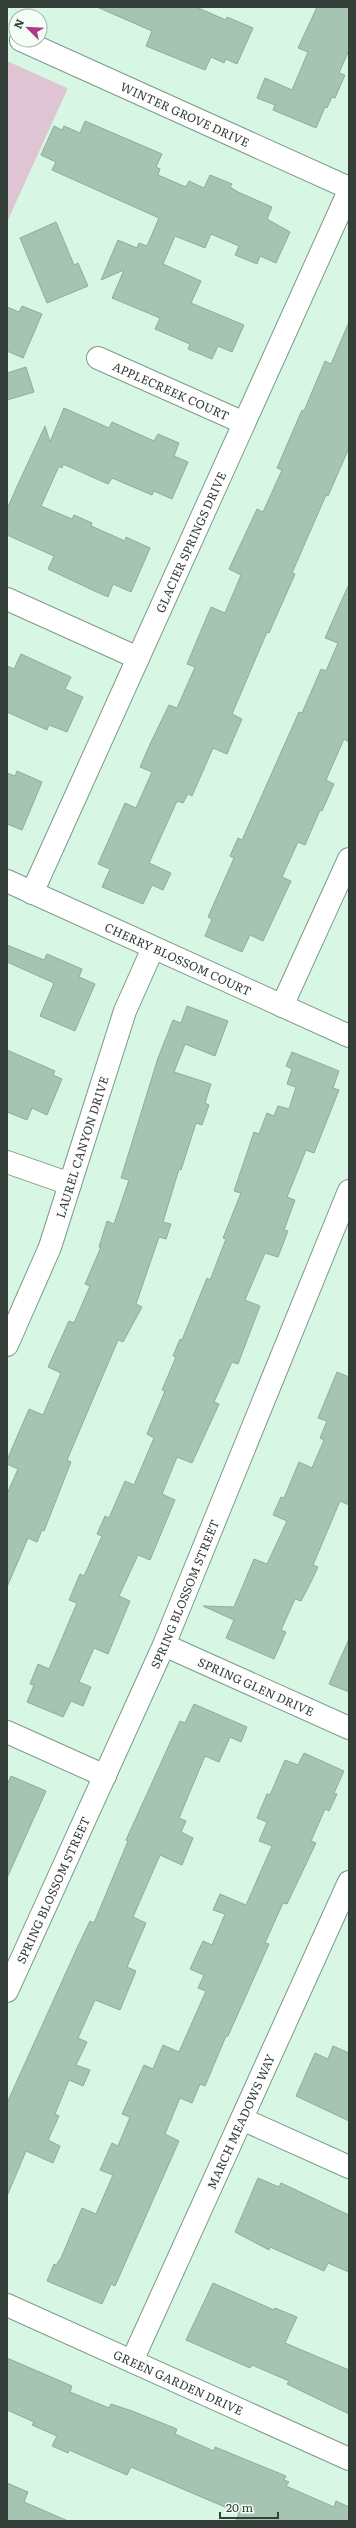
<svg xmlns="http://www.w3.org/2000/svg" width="356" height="2528" viewBox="0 0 356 2528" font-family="Literata,serif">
<rect width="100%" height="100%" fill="#d7f6e3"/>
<path fill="#dfc5d4" d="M7 61 67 88V90L7 222Z"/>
<path fill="#a5c4b2" stroke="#90ad9c" d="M97 7H196L226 20 227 17 253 28 237 64 226 59 224 63 211 57 205 70 146 46 152 31Z
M317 7H349V50L339 73 345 75 335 98 332 97 327 108 325 107 316 128 273 110 275 105 257 98 265 78 292 90 308 52 298 48Z
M85 121 162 154 156 167 160 169 158 175 186 187 189 181 204 188 210 175 232 184 230 187 238 192 272 207 267 219 290 232 276 263 260 256 257 264 235 255 239 246 211 234 205 248 175 236 163 264 201 281 191 303 244 325 232 352 218 346 212 359 188 349 190 344 155 329 160 318 112 298 124 270 101 280 118 240 137 248 139 243 147 246 159 218 52 170 56 162 41 155 54 126 62 130 64 126 80 133Z
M56 222 74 265 78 263 88 286 47 303 20 238Z
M22 306 42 314 23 358 7 351V307L19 312Z
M349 322V448L328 496 326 495 292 573 295 574 269 633 267 632 232 714 242 719 227 754 213 748 192 796 188 794 183 803 177 801 149 863 171 873 163 890 152 885 143 904 102 887 110 869 98 864 125 803 136 808 152 772 140 767 151 742 169 705 177 708 195 667 187 664 211 607 225 613 241 575 229 569 257 509 263 512 282 470 277 468 302 410 304 411 325 361 331 364Z
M26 367 34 392 7 400V373Z
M64 408 109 428 112 422 154 441 158 434 179 443 174 456 188 462 172 499 154 491 152 495 112 478 108 484 63 464 62 468 59 466 41 506 72 519 74 515 92 523 91 526 125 541 126 537 150 548 131 592 113 584 108 597 88 588 48 569 54 556 7 535V509L20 480 45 426 50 442Z
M349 584V742L344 739 326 780 334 784 322 811 320 810 305 845 298 842 282 877 291 881 263 941 250 935 242 952 205 936 212 919 208 917 234 858 230 856 238 838 242 840 299 712 302 713 321 669 326 671 338 643 325 638Z
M21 654 71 677 65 689 83 697 67 732 49 725 47 730 7 712V666L14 669Z
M17 771 42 782 22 830 7 824V773L15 776Z
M7 945 44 960 47 954 82 969 79 977 95 984 75 1031 40 1016 54 983 7 962Z
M187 1006 228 1021 215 1056 185 1044 174 1072 211 1084 205 1103 209 1105 202 1125 196 1123 181 1170 179 1169 163 1222 171 1224 166 1239 159 1237 136 1304 142 1307 123 1342 118 1340 67 1460 71 1462 44 1531 42 1530 37 1542 28 1538 7 1587V1494L18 1469 7 1464V1460L29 1409 43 1415 61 1373 48 1367 69 1321 74 1323 90 1286 85 1284 101 1247H99L107 1221 114 1224 129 1180 121 1178 158 1058 173 1020 181 1023Z
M7 1050 55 1071 53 1075 62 1079 47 1115 32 1108 27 1120 7 1112Z
M292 1052 339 1071 333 1088 339 1090 314 1153 306 1150 287 1197 295 1200 284 1230 288 1231 278 1257 265 1253 245 1300 260 1306 238 1364 232 1362 214 1402 219 1404 192 1463 177 1457 162 1494 175 1500 150 1560 138 1555 119 1596 130 1601 108 1654 94 1648 79 1682 91 1687 83 1706 71 1701 63 1717 27 1702 34 1685 30 1684 38 1664 49 1669 77 1603 69 1600 80 1574 84 1576 102 1536 97 1534 105 1516 109 1518 125 1481 134 1485 154 1438 147 1434 165 1391 162 1390 176 1357 173 1356 180 1339 182 1340 207 1278 210 1280 226 1239 223 1238 241 1193 234 1191 254 1132 259 1134 267 1113 274 1116 278 1106 289 1109 296 1087 287 1084 292 1069 286 1066Z
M337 1372 349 1377V1505L340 1501 313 1565 318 1567 309 1586 301 1601 295 1599 281 1630 286 1632 274 1659 226 1638 234 1620 203 1606 234 1607 254 1559 267 1564 287 1521 273 1515 281 1497 284 1498 299 1462 312 1468 324 1440 320 1438 327 1421 318 1418Z
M349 1639V1692L329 1684Z
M194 1704 247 1727 241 1742 230 1737 219 1762 205 1756 179 1818 186 1821 181 1832 193 1838 182 1865 160 1855 133 1917 146 1923 127 1967 136 1971 120 2010 95 2000 78 2038 87 2042 76 2065 90 2070 83 2086 69 2080 55 2114 59 2116 48 2140 60 2146 53 2163 26 2151 7 2196V2103L78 1946 90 1921 94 1923 128 1841 126 1840 180 1721 185 1723Z
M304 1753 344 1771 334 1793 337 1794 329 1811 325 1809 311 1841 316 1843 287 1904 283 1903 265 1943 269 1944 228 2036H226L205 2086 200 2084 192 2103 180 2098 165 2134 179 2141 115 2286 111 2284 102 2304 47 2281 54 2264 56 2265 61 2258 82 2208 96 2214 113 2175 100 2170 112 2143 118 2146 130 2117 122 2114 144 2065 153 2069 163 2045 179 2052 206 1991 198 1988 204 1975 190 1969 203 1941 212 1945 225 1914 213 1910 220 1894 246 1905 272 1846 259 1841 267 1822 257 1818 267 1794 270 1795 285 1760 298 1765Z
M11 1776 46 1791 7 1878V1785Z
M333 2046 349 2053V2121L296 2096 315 2053 328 2059Z
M258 2178 279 2187 281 2183 349 2215V2272L328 2263 324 2271 270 2247 269 2250 235 2232Z
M213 2283 274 2310 275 2308 297 2317 285 2343 349 2370V2414L287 2384 289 2381 252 2365 250 2368 186 2340Z
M7 2358 72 2386 70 2392 109 2408 111 2404 132 2411 177 2429 175 2434 214 2451 215 2447 286 2476 284 2480 289 2482 286 2486 334 2507 336 2501 349 2507V2521H236L239 2513 131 2467 127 2475 69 2450 68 2453 52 2446 57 2436 32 2425 34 2422 7 2410Z
M7 2483 28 2492 24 2502 68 2521H7Z"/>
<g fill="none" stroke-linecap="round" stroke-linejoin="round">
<g stroke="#7d9a89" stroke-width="24">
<g id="minor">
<path id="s1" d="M21 40 349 188"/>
<path id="s2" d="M98 358 244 423"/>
<path d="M7 599 138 658"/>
<path id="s3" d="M7 881 349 1036"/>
<path id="s4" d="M32 893 349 191"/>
<path d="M282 1006 349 859"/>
<path d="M7 1162 70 1184"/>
<path id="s5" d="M7 1345 50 1247 125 1011 153 948"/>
<path id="s6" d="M164 1645 349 1728"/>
<path d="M7 1732 105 1776"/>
<path id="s7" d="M7 1991 164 1645 349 1191"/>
<path d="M242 2119 349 2167"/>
<path id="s8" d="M7 2305 349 2459"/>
<path id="s9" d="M132 2361 349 1882"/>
</g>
</g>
<use href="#minor" stroke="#fff" stroke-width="22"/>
</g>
<g text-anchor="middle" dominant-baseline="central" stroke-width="3.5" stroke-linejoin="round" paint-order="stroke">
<g font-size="12" fill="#333f38" stroke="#f2fef6">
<text stroke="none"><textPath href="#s1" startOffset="180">WINTER GROVE DRIVE</textPath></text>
<text stroke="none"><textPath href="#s2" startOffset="80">APPLECREEK COURT</textPath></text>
<text stroke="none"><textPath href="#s4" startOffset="385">GLACIER SPRINGS DRIVE</textPath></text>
<text stroke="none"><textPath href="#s3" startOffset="188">CHERRY BLOSSOM COURT</textPath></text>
<text stroke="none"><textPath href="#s5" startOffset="212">LAUREL CANYON DRIVE</textPath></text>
<text stroke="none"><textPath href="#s7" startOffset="435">SPRING BLOSSOM STREET</textPath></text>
<text stroke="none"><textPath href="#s6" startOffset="101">SPRING GLEN DRIVE</textPath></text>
<text stroke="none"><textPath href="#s7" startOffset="111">SPRING BLOSSOM STREET</textPath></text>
<text stroke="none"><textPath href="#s9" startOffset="263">MARCH MEADOWS WAY</textPath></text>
<text stroke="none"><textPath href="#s8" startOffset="188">GREEN GARDEN DRIVE</textPath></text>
</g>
</g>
<rect width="356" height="2528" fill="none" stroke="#333f38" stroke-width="16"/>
<g transform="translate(28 28) rotate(294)"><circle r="19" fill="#f2fef6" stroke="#a6b2aa"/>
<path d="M0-3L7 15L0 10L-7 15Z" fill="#b1378b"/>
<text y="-6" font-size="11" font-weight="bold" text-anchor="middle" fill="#333f38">N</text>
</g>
<path d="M220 2512v6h58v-6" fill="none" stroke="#333f38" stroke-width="2"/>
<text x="226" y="2512" font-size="12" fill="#333f38" stroke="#f2fef6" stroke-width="3" paint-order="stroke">20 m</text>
</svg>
